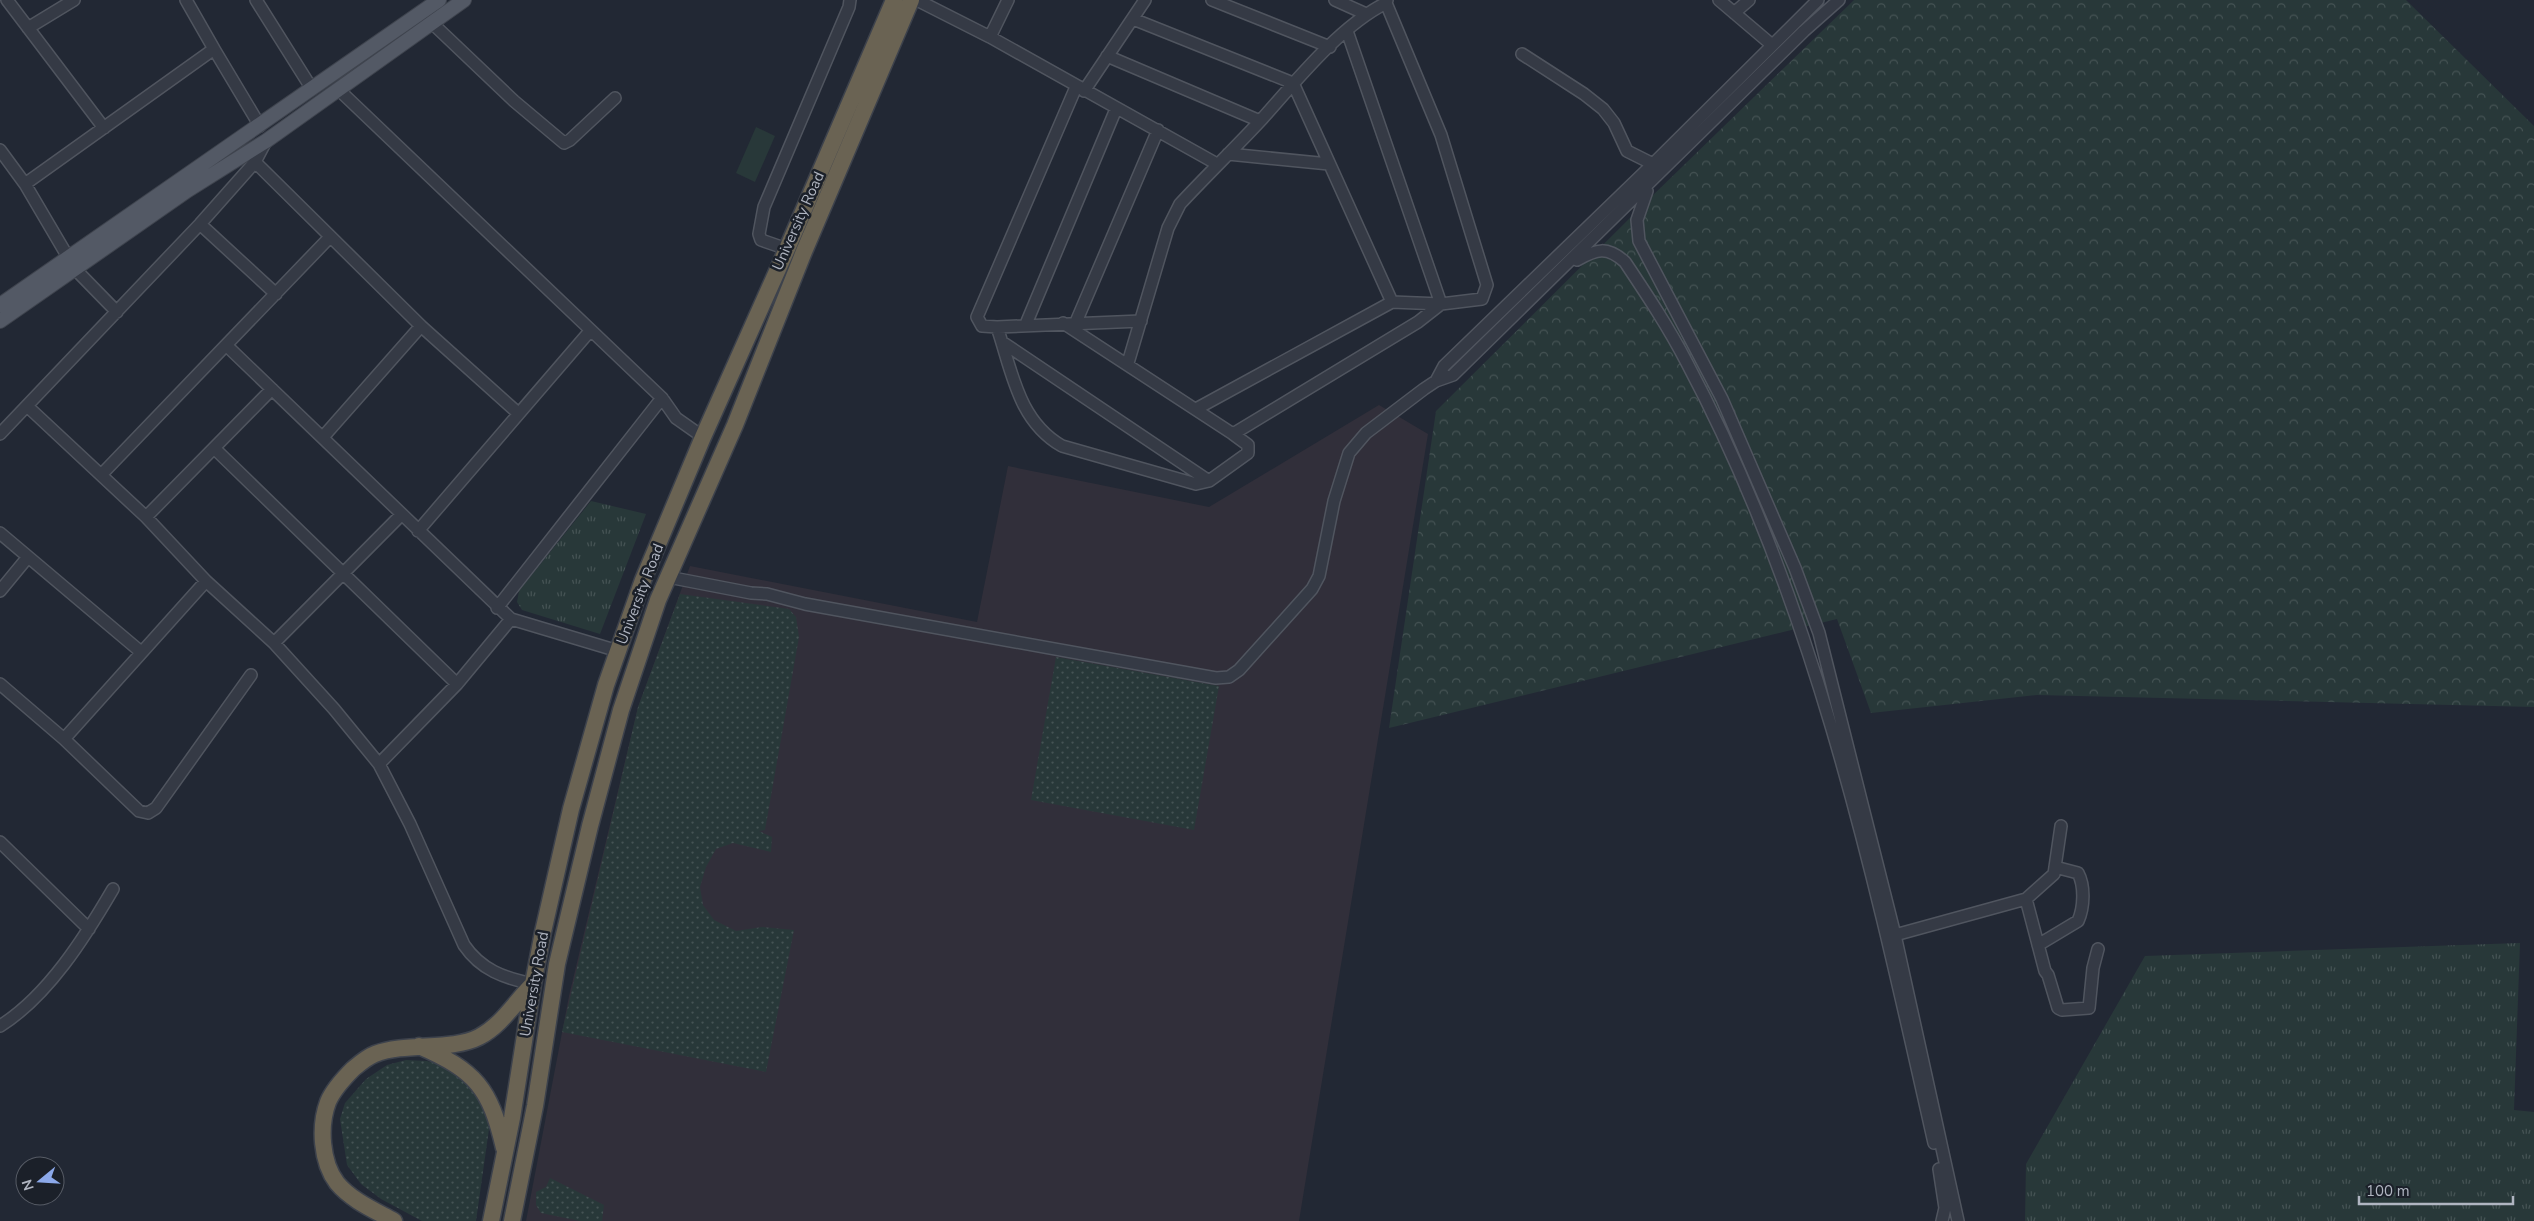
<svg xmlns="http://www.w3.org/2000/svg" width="2534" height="1221" viewBox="0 0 2534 1221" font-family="'Nunito Sans',sans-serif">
<defs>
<pattern id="grass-tufts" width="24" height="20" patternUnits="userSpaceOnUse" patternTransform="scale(1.25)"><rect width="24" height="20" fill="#283839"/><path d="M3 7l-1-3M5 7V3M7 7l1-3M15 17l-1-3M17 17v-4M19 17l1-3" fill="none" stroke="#455354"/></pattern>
<pattern id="forest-crowns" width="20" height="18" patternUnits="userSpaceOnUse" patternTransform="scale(1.25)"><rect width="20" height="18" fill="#283839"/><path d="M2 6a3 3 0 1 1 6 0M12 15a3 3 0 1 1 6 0" fill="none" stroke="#455354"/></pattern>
<pattern id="garden-dots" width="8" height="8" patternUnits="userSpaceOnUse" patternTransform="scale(1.25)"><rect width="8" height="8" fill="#283839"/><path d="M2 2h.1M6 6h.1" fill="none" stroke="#455354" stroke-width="1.8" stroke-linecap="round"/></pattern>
</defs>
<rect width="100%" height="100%" fill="#222834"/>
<path fill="#312f3a" d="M1379 405 1428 434 1299 1221H526L569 996 638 707 690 566 977 622 1008 466 1209 507Z"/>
<path fill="url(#grass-tufts)" d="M591 501 646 514 600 634 522 610 517 602 519 591Z
M2520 943 2514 1110 2534 1112V1221H2025L2026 1164 2145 956Z"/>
<path fill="url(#forest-crowns)" d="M1854 0H2406L2534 126V707L2037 695 1871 713 1837 619 1389 728 1436 411 1649 199Z"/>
<path fill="url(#garden-dots)" d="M680 594 789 609 796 617 799 637 765 830 759 831 772 837 771 852 733 843 716 849 706 867 700 887 703 905 714 920 736 931 762 927 794 930 766 1072 562 1032 638 707Z
M1056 657 1219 686 1194 830 1031 800Z
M406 1060 427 1061 451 1068 486 1104 489 1129 476 1221H422L381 1199 361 1184 347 1165 340 1119 345 1103 366 1079 387 1065Z
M550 1178 604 1205 602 1221H580L541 1213 536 1205V1192L546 1187Z"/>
<path fill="#283839" d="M756 127 775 136 755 182 736 173Z"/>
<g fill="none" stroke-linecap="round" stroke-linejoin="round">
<g stroke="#50555f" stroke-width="14">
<path id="minor" d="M7 0 104 128
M186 0 214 49
M256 0 312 89
M917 0 990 37 1217 164
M1212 0 1330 47
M1335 0 1366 14
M1719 0 1772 45
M1734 13 1749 0
M1133 19 1293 83 1392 302
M432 23 514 101 564 143 570 140 615 98
M28 28 74 0
M990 37 1008 0
M1522 54 1584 94 1603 109 1614 123 1627 151 1653 164
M1107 56 1260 121
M1076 87 977 317 982 326 997 327 1141 321
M339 90 662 398 676 418 703 437
M1084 91 1145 0
M0 150 25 184 75 269 117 312
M1228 154 1329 164
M255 162 421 326 518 413
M25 184 214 49 260 126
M1647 191 1637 220 1639 241 1722 399 1795 568 1819 633 1895 935 1958 1221
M200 224 276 294
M787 249 761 240 759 234 764 207 849 7 850 0
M1577 260C1597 249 1607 246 1625 262 1647 295 1669 328 1687 363 1816 605 1874 877 1934 1143
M1076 322 1158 130
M1026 324 1116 109
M997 327C1012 371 1018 421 1062 446L1196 484 1209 481 1248 453V445L1233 434 1063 323
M1002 342 1209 481
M227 346 511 619 618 651
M1128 363 1168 228 1180 204C1207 175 1235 148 1262 119 1296 81 1340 26 1386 3
M1436 381 1444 366 1653 164 1818 0
M27 406 146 517 206 581 274 643 334 709 379 764 410 824 464 945C481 970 504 978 533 984
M1196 409 1392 302 1441 304 1482 299 1487 285 1441 135 1386 3 1387 0
M0 434 200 224 255 162 266 141
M1233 434 1418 322 1441 304 1347 31
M323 437 421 326
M214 448 457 684
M101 475 330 237
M146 517 272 389
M418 531 590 331
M0 533 141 652
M668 577 751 593 767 594 805 604 1216 678 1229 677 1239 670 1312 589 1319 576 1334 501 1349 453 1366 433 1424 389 1436 381 1453 375 1804 31 1839 0
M0 591 28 557
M497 608 662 398
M274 643 401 515
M0 684 64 739 139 811 148 813 156 808 251 675
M64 739 206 581
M379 764 457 684 511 619
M0 842 89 929
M2026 899 2045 971 2048 975 2058 1008 2062 1010 2089 1008 2093 968 2098 949
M1895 935 2026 899 2054 874 2061 826
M2038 945 2078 921C2084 908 2085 886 2078 873L2055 867
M0 1026C48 996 85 937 113 889
M1939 1169 1945 1208 1942 1221"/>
</g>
<g stroke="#3f444e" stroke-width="16">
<path id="major" d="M0 305 439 0
M0 321 188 190 266 141 464 0"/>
</g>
<g stroke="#3d424c" stroke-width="19">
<path id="highway" d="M419 1046C476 1071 490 1088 504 1148
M394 1221C374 1210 351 1200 337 1183 321 1162 319 1126 328 1102 333 1090 344 1078 353 1069 359 1064 367 1057 375 1054 406 1042 452 1051 479 1037 502 1025 515 1002 533 984
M491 1221 512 1118 533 984 543 932 571 809 606 685 643 580 703 437 787 249 894 0
M512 1221 535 1106 557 964 590 826 621 710 658 600 735 425 803 254 911 0"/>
</g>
<use href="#minor" stroke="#353a45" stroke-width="11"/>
<use href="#major" stroke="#535965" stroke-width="14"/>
<use href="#highway" stroke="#6a6353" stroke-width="16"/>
</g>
<g text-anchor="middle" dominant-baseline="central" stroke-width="5" stroke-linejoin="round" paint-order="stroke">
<g font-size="15" fill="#b0b5c1" stroke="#1b2029">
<text transform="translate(798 221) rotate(-66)">University Road</text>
<text transform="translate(640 594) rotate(-69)">University Road</text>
<text transform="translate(534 984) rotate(-80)">University Road</text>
</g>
</g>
<g transform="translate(40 1181) rotate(252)"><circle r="24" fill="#1b2029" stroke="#575c66"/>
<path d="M0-4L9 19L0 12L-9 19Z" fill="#8ca9ea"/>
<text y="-8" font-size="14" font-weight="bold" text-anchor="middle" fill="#b0b5c1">N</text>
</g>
<path d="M2359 1196v8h154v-8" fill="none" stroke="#b0b5c1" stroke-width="2.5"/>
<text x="2366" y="1196" font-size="15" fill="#b0b5c1" stroke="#1b2029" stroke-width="4" paint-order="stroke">100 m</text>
</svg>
